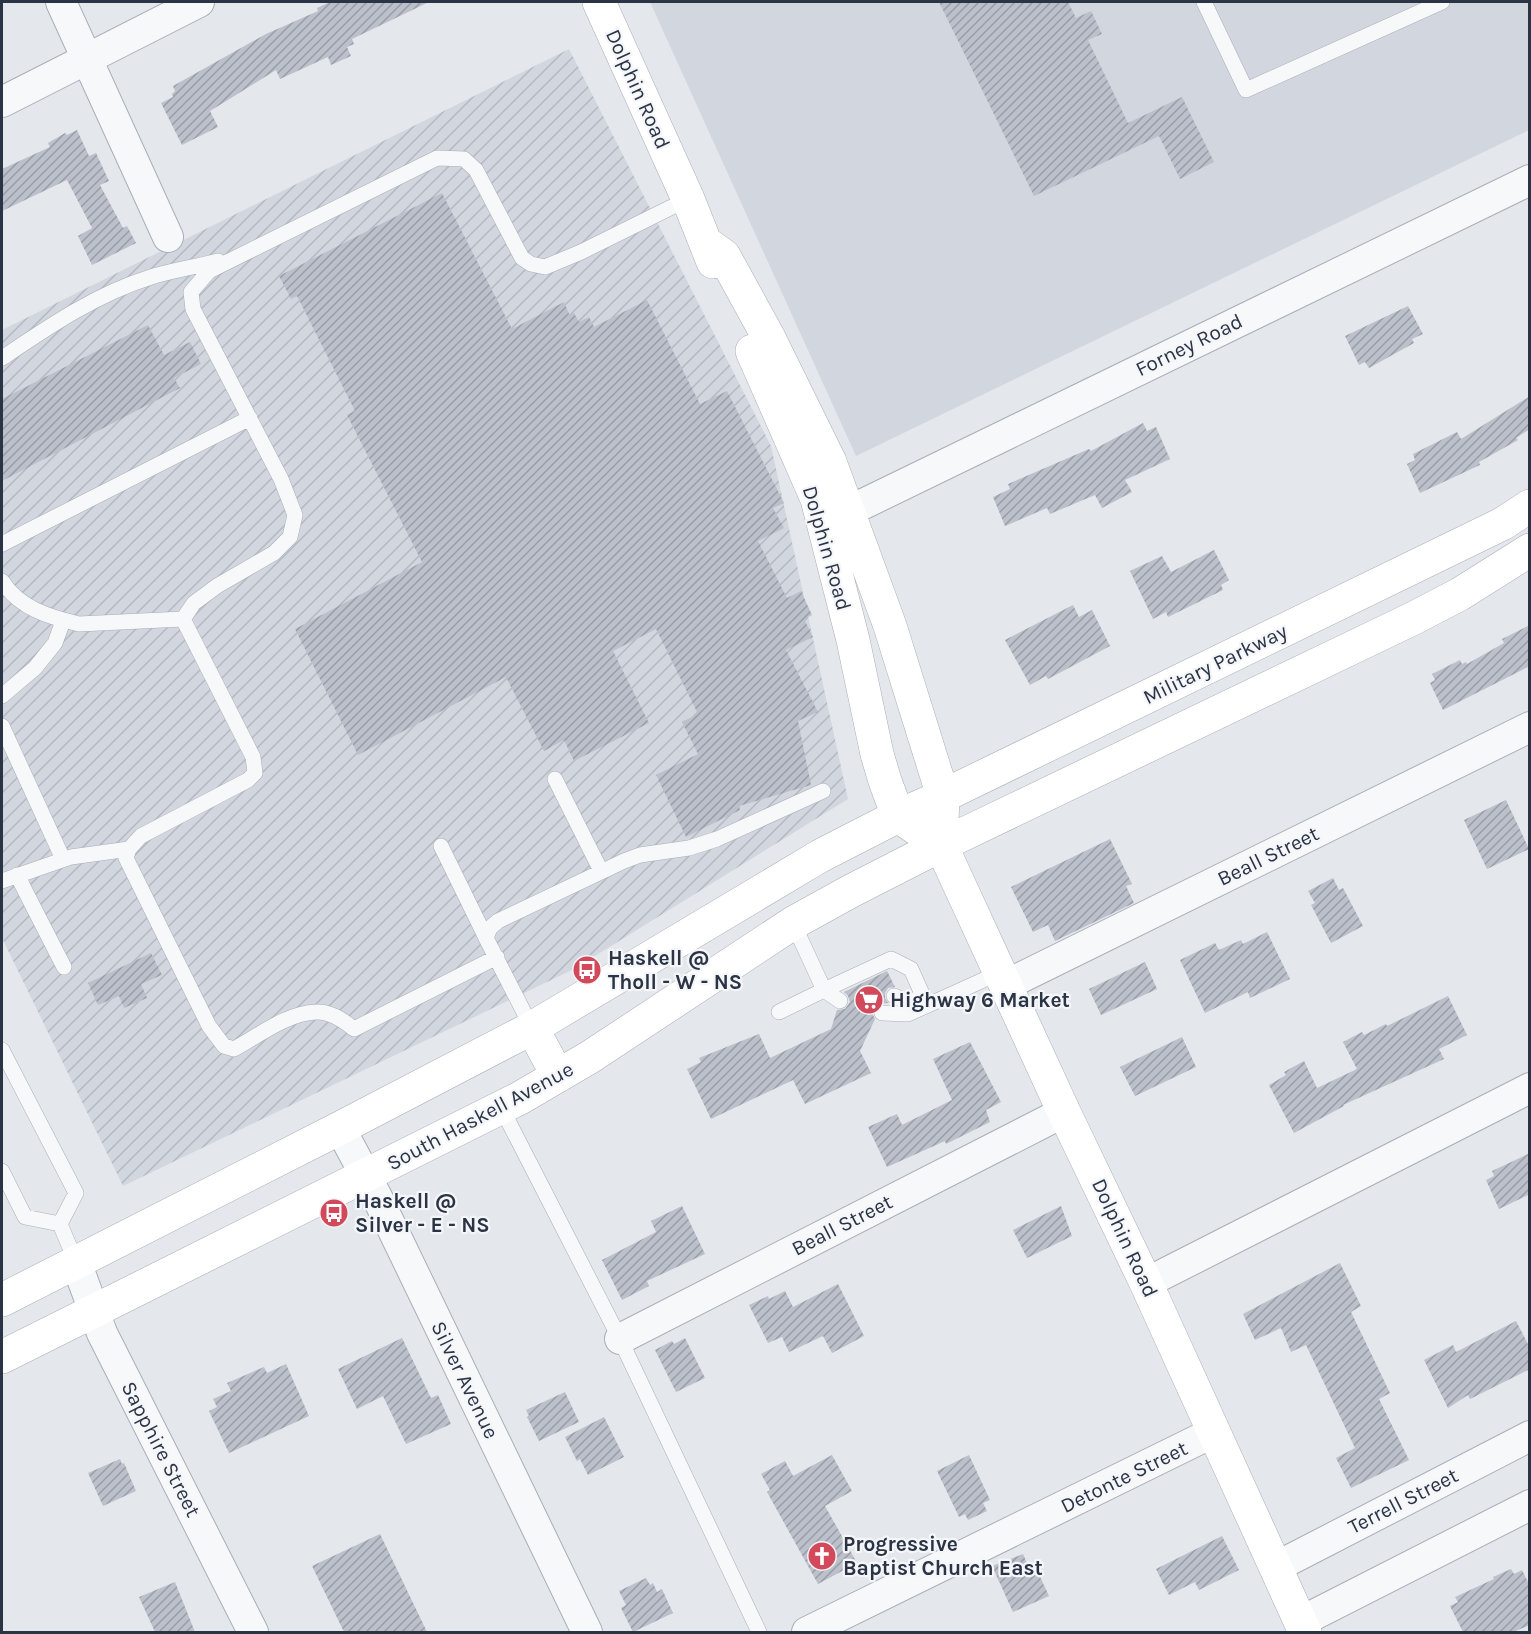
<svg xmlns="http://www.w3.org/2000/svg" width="1531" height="1634" viewBox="0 0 1531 1634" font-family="Karla,sans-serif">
<defs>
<pattern id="industrial-furrows" width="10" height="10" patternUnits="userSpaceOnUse" patternTransform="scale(1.5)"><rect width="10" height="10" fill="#d2d6de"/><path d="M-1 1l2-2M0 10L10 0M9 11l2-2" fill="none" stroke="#b4b8c0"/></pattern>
<pattern id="building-hatch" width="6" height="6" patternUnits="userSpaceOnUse" patternTransform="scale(1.5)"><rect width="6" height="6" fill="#bbc0ca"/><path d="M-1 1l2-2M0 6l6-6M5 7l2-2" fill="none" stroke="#989da6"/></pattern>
</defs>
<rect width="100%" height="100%" fill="#e4e7ec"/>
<path fill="#d2d6de" d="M650 2H1529V130L856 456Z"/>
<path fill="url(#industrial-furrows)" d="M569 49 771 446 848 799 574 969 123 1186 2 938V330Z"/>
<path fill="url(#building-hatch)" d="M330 2H429L352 39 354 44 347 47 351 56 331 65 328 57 280 79 276 70 210 111 218 127 182 145 161 103 173 97 172 94 175 91 173 86 266 34 318 11 317 8Z
M939 2H1068L1076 18 1091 11 1102 34 1088 40 1128 123 1182 97 1214 162 1180 179 1159 136 1034 196Z
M77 130 89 156 96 153 109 181 100 185 123 228 127 226 136 243 92 265 78 236 92 228 67 180 2 211V169L50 147 48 143 65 133 67 135Z
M442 193 512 329 564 302 570 316 574 313 579 322 589 317 594 327 647 300 700 404 727 391 784 503 773 508 784 528 758 541 787 598 801 591 812 615 804 619 813 637 786 650 818 712 798 721 811 785 739 806 740 810 686 837 656 775 698 754 682 722 698 714 656 629 613 651 649 723 574 761 564 740 544 751 506 677 358 755 295 629 422 562 347 415 355 411 297 296 291 299 279 276Z
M1408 306 1423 334 1412 339 1414 343 1369 368 1365 362 1359 365 1345 336Z
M148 325 164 355 190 342 201 364 174 378 180 388 2 481V399Z
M1530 396V429L1516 438 1518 440 1479 462 1480 465 1420 493 1407 464 1415 460 1413 454 1457 432 1461 439Z
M1143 423 1147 431 1156 427 1170 459 1125 480 1132 492 1102 508 1095 495 1050 514 1047 508 1005 526 993 497 1010 489 1008 484 1089 449 1091 451Z
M1214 550 1229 580 1221 585 1223 590 1168 617 1166 612 1153 619 1130 571 1162 556 1171 572Z
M1073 605 1079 617 1092 610 1110 646 1048 679 1046 676 1030 685 1005 640Z
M1530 625V666L1443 710 1430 683 1435 680 1432 674 1460 660 1462 664 1466 662 1467 664 1504 643 1502 639Z
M1506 800 1529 849 1487 869 1464 820Z
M1110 839 1132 884 1126 886 1134 903 1055 941 1048 925 1033 932 1011 887Z
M1333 878 1339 890 1343 888 1363 926 1331 943 1311 905 1315 903 1308 891Z
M1267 932 1290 979 1250 998 1248 992 1205 1013 1180 960 1215 943 1219 950 1241 940 1243 944Z
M151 953 162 975 141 984 147 998 124 1008 119 996 98 1005 88 983Z
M1145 962 1157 989 1101 1015 1089 989Z
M887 971 895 987 888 988 885 993V998L888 1003 878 1004 874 1008 872 1013 875 1019 860 1051 871 1073 805 1104 793 1080 711 1119 687 1069 701 1062 699 1058 759 1034 770 1058 831 1029 837 1010 845 1009 850 1002 848 996 844 992Z
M1448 996 1467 1035 1439 1049 1444 1059 1343 1105 1344 1106 1294 1133 1269 1085 1286 1075 1284 1072 1304 1061 1317 1088 1357 1069 1343 1042 1362 1032 1364 1035 1386 1024 1387 1026Z
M1182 1037 1196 1067 1135 1096 1120 1067Z
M970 1042 1001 1102 986 1110 990 1122 946 1144 945 1141 887 1167 868 1127 897 1114 902 1125 952 1100 933 1059Z
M1530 1153V1194L1499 1209 1486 1180 1494 1176 1492 1171Z
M682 1206 705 1254 647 1281 649 1286 622 1300 602 1260 656 1232 651 1221Z
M1061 1206 1072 1236 1027 1258 1013 1230Z
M1340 1263 1361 1306 1351 1312 1390 1393 1379 1399 1409 1460 1351 1488 1336 1458 1355 1448 1306 1345 1291 1352 1281 1328 1255 1340 1243 1314Z
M838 1284 864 1336 832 1353 823 1336 789 1352 782 1337 768 1343 749 1305 768 1296 769 1299 785 1291 793 1307Z
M1516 1321 1530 1348V1369L1470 1399 1468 1395 1448 1408 1424 1360 1453 1345 1456 1352Z
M402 1338 431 1398 438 1395 451 1424 406 1444 383 1396 357 1409 338 1369Z
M685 1338 705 1378 676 1392 655 1350 672 1341 674 1344Z
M286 1364 309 1416 229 1453 209 1411 217 1407 213 1399 231 1391 227 1383 264 1367 267 1373Z
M565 1392 579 1422 539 1441 527 1417 529 1416 526 1410Z
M604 1417 624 1457 588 1475 580 1459 577 1461 565 1437Z
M832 1455 852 1491 825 1506 857 1563 818 1584 767 1492 770 1490 761 1474 785 1461 793 1476Z
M969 1455 990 1500 983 1503 987 1511 968 1520 965 1514 959 1517 937 1471Z
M120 1459 122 1464 124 1463 136 1491 103 1506 88 1473Z
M380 1534 427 1632H344L312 1566Z
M1222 1536 1239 1570 1199 1590 1195 1582 1169 1595 1156 1569Z
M1023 1554 1029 1568 1035 1566 1049 1596 1013 1612 992 1566Z
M1511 1569 1514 1574 1522 1570 1530 1586V1625L1513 1632H1463L1450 1606 1458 1602 1455 1597 1494 1579 1493 1577Z
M646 1578 650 1585 653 1583 657 1592 662 1589 673 1613 633 1632 621 1608 626 1605 619 1591Z
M175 1582 195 1632H155L139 1597Z"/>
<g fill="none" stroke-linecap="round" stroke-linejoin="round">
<g stroke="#a9aeb7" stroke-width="16">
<path id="service" d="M1204 2 1246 90 1442 2
M2 358C48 327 96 294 151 277 173 270 196 267 218 261
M2 544 250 418
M2 581C19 608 49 617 79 624L183 619
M183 619 194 603 217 586 274 553 290 537 295 515 281 479 193 309 191 292 209 271 437 158 464 159 476 170 522 258 531 264 545 267 581 252 688 199
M183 619 253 757 255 773 248 780 141 836 129 849 126 858 209 1026 224 1046 234 1049C258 1036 287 1013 316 1012 330 1011 343 1020 354 1029L497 957
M2 696 35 668 55 643 63 621
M2 726 63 859
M555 779 601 871
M441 846 486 938
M17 875 64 967
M2 881 71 857 129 849
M824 990 891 959 911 969 927 1005
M824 990 840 1001
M894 996 909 1002 923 996
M779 1012 824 990 793 923
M882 1013 908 1014 1001 972
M532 1028 486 938 490 928 498 921 624 861 640 855 689 848 717 839 823 791
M2 1050 76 1193 60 1224
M501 1107 620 1339 759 1632
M2 1171 25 1217 60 1224
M60 1224 76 1262"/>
</g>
<g stroke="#a9aeb7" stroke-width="32">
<path id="minor" d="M61 2 168 237
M2 102 199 2
M849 511 1530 180
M1006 985 1530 727
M340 1128 377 1197 587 1632
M76 1262 102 1333 253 1632
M1146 1283 1530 1088
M620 1339 1064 1112
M1276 1567 1530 1436
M1300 1622 1530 1505
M807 1632 1214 1432"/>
</g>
<g stroke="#a9aeb7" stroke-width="34">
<path id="secondary" d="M599 2 688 199 713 262
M706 243 724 256 769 338 830 462 890 626 943 796 941 845 1064 1112 1146 1283 1305 1632
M752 351 817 499 853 640 877 754 885 781 898 816 917 829
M532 1028 558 1076
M2 1300 340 1128 532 1028 820 856 898 816 943 796 1502 524 1530 506
M2 1357 520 1098 590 1057 793 923 851 891 941 845 1414 618 1460 594 1530 550"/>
</g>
<use href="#service" stroke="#f7f8fa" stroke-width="15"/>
<use href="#minor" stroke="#f7f8fa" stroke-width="30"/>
<use href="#secondary" stroke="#fff" stroke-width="33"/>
</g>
<defs>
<g id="bus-disc" transform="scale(1.5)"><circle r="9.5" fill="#d1495b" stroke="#f4f6f9"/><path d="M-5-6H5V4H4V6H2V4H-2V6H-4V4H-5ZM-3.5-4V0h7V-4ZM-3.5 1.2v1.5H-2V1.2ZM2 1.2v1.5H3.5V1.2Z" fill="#fff"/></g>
<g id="supermarket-disc" transform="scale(1.5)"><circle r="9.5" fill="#d1495b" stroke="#f4f6f9"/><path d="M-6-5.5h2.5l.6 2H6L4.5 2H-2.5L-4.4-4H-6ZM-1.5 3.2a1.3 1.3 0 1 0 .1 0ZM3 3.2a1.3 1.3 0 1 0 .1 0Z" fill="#fff"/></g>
<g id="church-disc" transform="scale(1.5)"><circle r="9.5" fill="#d1495b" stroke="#f4f6f9"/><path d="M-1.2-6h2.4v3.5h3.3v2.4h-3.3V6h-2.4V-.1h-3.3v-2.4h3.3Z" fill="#fff"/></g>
</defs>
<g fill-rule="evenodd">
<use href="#bus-disc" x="587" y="970"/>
<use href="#supermarket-disc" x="869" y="1000"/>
<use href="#bus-disc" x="334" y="1213"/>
<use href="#church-disc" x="822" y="1556"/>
</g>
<g text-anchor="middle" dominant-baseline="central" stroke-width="4.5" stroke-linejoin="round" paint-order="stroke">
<g font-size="21" fill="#2b3445" stroke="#f4f6f9">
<text transform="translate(638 89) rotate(66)">Dolphin Road</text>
<text transform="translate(1189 345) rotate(-26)">Forney Road</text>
<text transform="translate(827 548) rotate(74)">Dolphin Road</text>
<text transform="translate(1215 664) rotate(-26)">Military Parkway</text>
<text transform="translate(1268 856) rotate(-26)">Beall Street</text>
<text transform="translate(480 1116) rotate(-28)">South Haskell Avenue</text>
<text transform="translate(842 1225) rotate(-27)">Beall Street</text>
<text transform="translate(1125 1238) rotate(65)">Dolphin Road</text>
<text transform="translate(465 1380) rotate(64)">Silver Avenue</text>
<text transform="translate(161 1449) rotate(63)">Sapphire Street</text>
<text transform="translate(1124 1477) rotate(-26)">Detonte Street</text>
<text transform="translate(1403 1501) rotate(-27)">Terrell Street</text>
</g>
<g font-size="21" font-weight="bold" fill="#2b3445" stroke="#f4f6f9" text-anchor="start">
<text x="608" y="958">Haskell @<tspan x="608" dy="24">Tholl - W - NS</tspan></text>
<text x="890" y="1000">Highway 6 Market</text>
<text x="355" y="1201">Haskell @<tspan x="355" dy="24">Silver - E - NS</tspan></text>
<text x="843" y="1544">Progressive<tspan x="843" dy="24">Baptist Church East</tspan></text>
</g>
</g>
<rect width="1531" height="1634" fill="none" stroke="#2b3445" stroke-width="6"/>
</svg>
